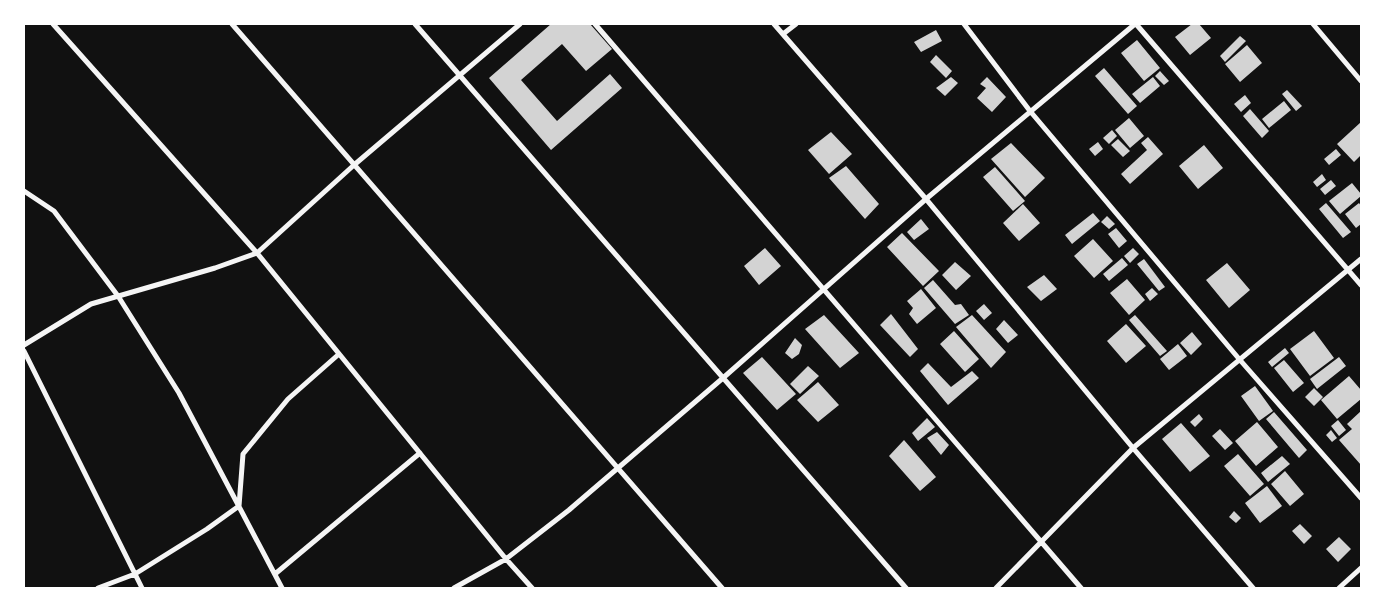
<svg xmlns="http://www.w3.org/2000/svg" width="1385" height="612" viewBox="0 0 1385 612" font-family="'Roboto Condensed',sans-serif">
<rect width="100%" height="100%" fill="#111"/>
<path fill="#d3d3d3" d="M551 24H590L612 49 586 71 562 44 521 80 557 121 610 74 622 88 551 150 489 78Z
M1192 24H1199L1211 38 1190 55 1175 37Z
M936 30 942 41 921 52 914 42Z
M1240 36 1246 41 1225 62 1220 56Z
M1137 40 1160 68 1144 81 1121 53Z
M1247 45 1262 63 1240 82 1225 64Z
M936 55 952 71 946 78 930 62Z
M1104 68 1137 106 1128 114 1095 76Z
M1160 71 1169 81 1164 85 1155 76Z
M951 77 958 83 945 96 936 88Z
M987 77 1006 97 992 112 977 98 986 88 980 84Z
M1153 77 1160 86 1140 103 1132 94Z
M1287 90 1302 106 1296 111 1282 94Z
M1245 95 1251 103 1241 112 1234 104Z
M1284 101 1291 110 1269 128 1262 119Z
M1250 109 1269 131 1262 138 1243 116Z
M1129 118 1144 136 1130 148 1115 130Z
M1361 122V155L1354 162 1337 144Z
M1112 130 1117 136 1109 144 1103 138Z
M831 132 852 154 829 174 808 150Z
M1148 137 1163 154 1130 184 1121 174 1147 150 1141 143Z
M1118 139 1130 151 1123 157 1111 145Z
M1098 142 1103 149 1095 156 1089 149Z
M1011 143 1045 178 1025 197 991 159Z
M1204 145 1223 168 1198 189 1179 166Z
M1336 149 1341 155 1329 165 1324 159Z
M846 166 879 204 865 219 829 178Z
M995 167 1025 201 1013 211 983 177Z
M1322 174 1326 180 1317 187 1313 182Z
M1331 180 1336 186 1325 195 1320 189Z
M1352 183 1361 194V196L1340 214 1329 201Z
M1326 203 1351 232 1343 238 1319 209Z
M1359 203 1361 206V224L1356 228 1345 214Z
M1023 204 1040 223 1019 241 1003 223Z
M1093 213 1100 221 1072 244 1065 235Z
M1107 216 1115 224 1109 229 1101 222Z
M921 219 929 229 914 240 907 232Z
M1116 228 1127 241 1119 248 1108 234Z
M902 233 939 271 923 286 887 247Z
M1093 239 1113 261 1094 278 1074 256Z
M765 248 781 266 759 285 744 266Z
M1133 248 1139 254 1130 263 1124 256Z
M1122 258 1128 265 1109 281 1103 274Z
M1144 259 1165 287 1159 291 1137 264Z
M955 262 971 276 956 290 942 275Z
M1227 263 1250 290 1229 308 1206 280Z
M1044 275 1057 289 1041 301 1027 287Z
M1127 279 1145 300 1129 315 1110 293Z
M933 280 955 305 961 304 969 315 955 324 924 288Z
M1152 288 1158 294 1150 301 1145 294Z
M921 289 936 308 917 324 909 314 913 308 907 301Z
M984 304 992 313 984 320 976 311Z
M891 314 918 349 910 357 880 325Z
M824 315 859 353 840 368 805 329Z
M972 315 1006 352 991 368 956 327Z
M1135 315 1167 351 1160 356 1129 320Z
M1004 320 1018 335 1008 343 996 329Z
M1126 324 1146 346 1126 363 1107 341Z
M954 331 979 359 965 372 940 344Z
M1314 331 1334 358 1310 376 1290 349Z
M1192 332 1202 344 1191 355 1180 343Z
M795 338 802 345 799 354 792 359 785 353Z
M1178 344 1187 356 1169 370 1160 359Z
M1285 348 1289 353 1272 367 1268 362Z
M762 357 796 394 777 410 743 373Z
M1339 357 1346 366 1317 389 1310 379Z
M1284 360 1304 383 1293 392 1274 368Z
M928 363 951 387 972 371 979 378 948 405 920 371Z
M808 366 819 376 800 394 790 384Z
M1349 376 1361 390V399L1337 419 1321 400Z
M818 382 839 405 818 422 797 400Z
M1255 386 1273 411 1259 421 1241 396Z
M1314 388 1323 397 1314 406 1305 397Z
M1361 411V465L1339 440 1352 429 1347 424Z
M1274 412 1307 450 1299 458 1266 419Z
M1199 414 1203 419 1195 427 1190 422Z
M927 418 935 427 918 441 912 433Z
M1338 420 1346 430 1339 436 1331 426Z
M1257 422 1278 447 1256 466 1235 441Z
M1181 423 1210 456 1190 472 1162 439Z
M1220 429 1233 443 1225 450 1212 436Z
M1331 430 1337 438 1332 442 1326 435Z
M937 432 949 445 941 455 927 438Z
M904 440 936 477 920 491 889 456Z
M1238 454 1264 484 1250 496 1224 466Z
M1282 456 1290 464 1268 482 1261 473Z
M1285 471 1304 494 1290 506 1271 484Z
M1267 486 1282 506 1260 523 1245 503Z
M1234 511 1241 518 1236 523 1229 517Z
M1300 524 1312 536 1304 544 1292 531Z
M1339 537 1351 549 1338 562 1326 549Z"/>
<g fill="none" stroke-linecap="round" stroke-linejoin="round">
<path stroke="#f5f5f5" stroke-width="5" d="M53 24 257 253 506 559 532 588
M232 24 722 588
M415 24 906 588
M595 24 1081 588
M774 24 926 199 1133 448 1253 588
M964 24 1030 111 1240 360 1361 498
M1136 24 1361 285
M1313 24 1361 81
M783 34 796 24
M24 191 54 211 118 296 179 393 282 588
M24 345 91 304 215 268 257 253 354 165 520 24
M24 351 142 588
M275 574 420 453
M98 588 135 574 207 529 239 506 243 454 288 399 339 354
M454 588 506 559 569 510 723 378 926 199 1135 24
M996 588 1133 448 1361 259
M1339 588 1361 568"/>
</g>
<rect width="1385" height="612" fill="none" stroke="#ffffff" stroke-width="50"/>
</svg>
